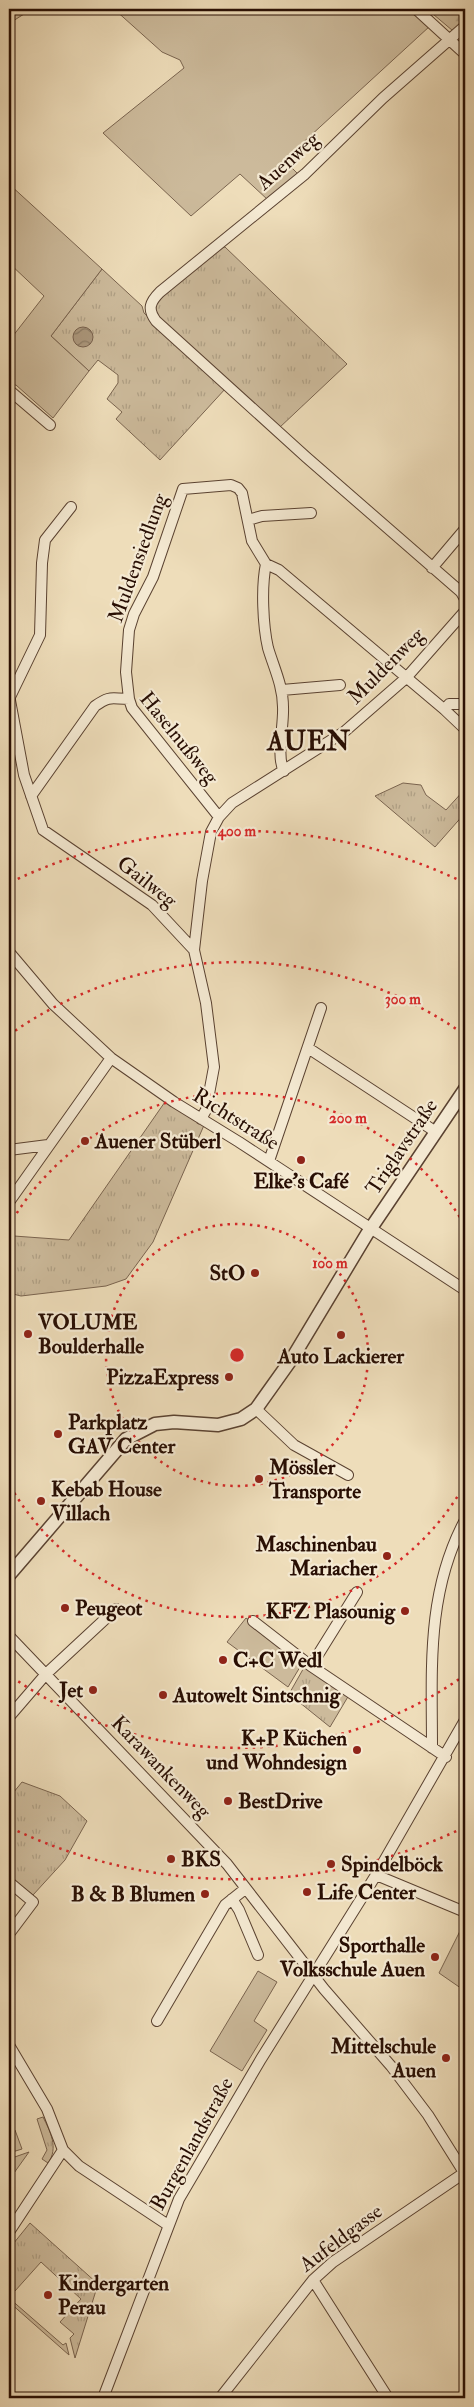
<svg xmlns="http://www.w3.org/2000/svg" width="474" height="2407" viewBox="0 0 474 2407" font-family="'IM FELL Double Pica',serif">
<defs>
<pattern id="grass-tufts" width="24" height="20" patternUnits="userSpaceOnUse" patternTransform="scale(1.25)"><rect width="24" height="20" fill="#ccba9b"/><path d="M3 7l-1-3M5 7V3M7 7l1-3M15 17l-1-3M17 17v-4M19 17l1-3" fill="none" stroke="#af9f84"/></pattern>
<pattern id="forest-firs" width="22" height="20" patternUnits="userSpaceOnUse" patternTransform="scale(1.25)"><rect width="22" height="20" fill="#ccba9b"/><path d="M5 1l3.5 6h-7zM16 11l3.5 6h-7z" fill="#af9f84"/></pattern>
<pattern id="water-waves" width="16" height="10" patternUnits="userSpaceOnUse" patternTransform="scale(1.25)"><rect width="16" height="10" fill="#ab977c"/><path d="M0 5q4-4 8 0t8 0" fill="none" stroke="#8b7a63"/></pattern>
</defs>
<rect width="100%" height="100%" fill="#eeddba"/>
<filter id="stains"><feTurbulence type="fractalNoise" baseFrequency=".004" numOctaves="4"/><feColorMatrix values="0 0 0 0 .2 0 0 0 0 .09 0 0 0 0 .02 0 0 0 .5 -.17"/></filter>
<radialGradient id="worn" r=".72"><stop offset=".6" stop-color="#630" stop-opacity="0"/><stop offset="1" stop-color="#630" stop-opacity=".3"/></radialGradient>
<path fill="url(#grass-tufts)" stroke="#7a644f" d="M225 247 347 364 279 428 162 322 154 311 155 301 220 248Z
M102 269 142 306 144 313 226 388 160 460 116 419 122 412 107 399 118 383V375L98 360 89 371 51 336Z
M403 783 421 785 426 795 446 810 465 789V813L435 847 375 796Z
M167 1099 205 1123 153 1242 126 1279 106 1286 21 1296 9 1293V1238L14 1236 69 1240Z
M306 1664 349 1695 330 1727 289 1694Z
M22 1782 60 1796 87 1821 65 1860 33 1895 9 1876V1798Z
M43 2117C50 2131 59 2148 48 2163L42 2159 47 2150 37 2119Z
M29 2152 9 2180V2159Z
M30 2223 98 2284 75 2358 70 2338 74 2334 60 2322 81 2299 41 2262 15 2291 9 2286V2249Z
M9 2298 63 2345 66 2343 69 2355 9 2302Z"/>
<path fill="url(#forest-firs)" stroke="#7a644f" d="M9 9H32L13 21 9 20Z
M427 9H465V31L459 36Z"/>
<path fill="#ccba9b" stroke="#7a644f" d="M114 9H411L430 26 284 160 298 174 268 200 240 174 191 216 103 133 184 68 180 60 162 52Z
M9 184 102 269 51 336 89 371 53 418 16 385H9V341L44 296 9 263Z
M246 1618 303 1662 288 1687 227 1642Z
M461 1929 465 1931V1991L439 1973Z
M258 1971 277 1982 254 2021 267 2030 242 2071 210 2051Z
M15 2130 22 2149 9 2153V2132Z"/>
<path fill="url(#water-waves)" stroke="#77604c" d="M73 337a10 10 0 1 1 20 0a10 10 0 1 1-20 0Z"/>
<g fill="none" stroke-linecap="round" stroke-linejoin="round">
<g stroke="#5a4231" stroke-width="12">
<path id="minor" d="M416 9 465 54
M465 26 383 98 305 174 160 292C150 302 147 309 156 321L306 457 461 592 465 599
M9 390 50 425
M248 520 262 516 311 513
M266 564C261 587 263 626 268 648 274 668 283 686 283 707 284 725 276 757 284 771
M432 568 465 529
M282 690 340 685
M9 695 24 775 43 830 152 905 194 950 206 1003 214 1067 206 1110 201 1119
M10 697 40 635 42 563 45 540 71 507
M129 699 126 672 129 630 134 614 153 577 183 489 231 485 238 488 242 493 252 541 266 564 279 570 445 710 449 704H465
M445 710 465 729
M31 796 95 706C111 695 111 699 129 699L132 708 219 817
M194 950 202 881 211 832 219 817 232 803 344 732 406 678 465 611
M9 952 53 1004 111 1058 174 1102 239 1142 465 1290
M308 1048 436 1132
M9 1150 48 1145
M269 1161 321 1008
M9 1202 111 1058
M256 1409 294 1445 348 1475
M253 1621 311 1666 446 1757
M9 1636 227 1864 324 1989 391 2066 428 2115 465 2174
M311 1666 357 1592
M9 1717 46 1674 116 1609
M432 1748C432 1669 426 1593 465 1520
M376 1875 465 1912
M9 1882 33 1902 9 1934
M232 1899 239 1910 258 1955
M157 2021 225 1905 245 1889
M9 2045 47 2109 63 2150 79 2166 168 2225
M9 2232 63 2150
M313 2280 388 2398
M103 2398 179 2199 261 2059 376 1875 465 1720
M220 2398 313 2280 333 2262 464 2173"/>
</g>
<g stroke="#5a4231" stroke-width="15">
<path id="tertiary" d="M9 1575 126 1439 155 1424 174 1422 218 1425 241 1419 256 1409 293 1357 367 1234 465 1089"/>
</g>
<use href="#minor" stroke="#f4e9d2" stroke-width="10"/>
<use href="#tertiary" stroke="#f4e9d2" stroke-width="12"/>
</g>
<g fill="none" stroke="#d62828" stroke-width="2.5" stroke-dasharray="2.5 5">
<circle cx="237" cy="1355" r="131"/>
<path d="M465 1484A262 262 0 0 1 9 1484M9 1226A262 262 0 0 1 465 1226"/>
<path d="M465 1675A393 393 0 0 1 9 1675M9 1035A393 393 0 0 1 465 1035"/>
<path d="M463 1828A524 524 0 0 1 11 1828M11 882A524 524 0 0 1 463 882"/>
</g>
<g fill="#8f2418" stroke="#f4e9d2" stroke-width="2">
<circle cx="85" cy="1141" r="5"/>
<circle cx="301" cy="1160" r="5"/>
<circle cx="255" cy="1273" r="5"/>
<circle cx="28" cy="1334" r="5"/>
<circle cx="341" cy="1335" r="5"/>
<circle cx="229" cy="1377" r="5"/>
<circle cx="58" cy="1434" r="5"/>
<circle cx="259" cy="1479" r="5"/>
<circle cx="41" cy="1501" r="5"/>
<circle cx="387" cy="1556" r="5"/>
<circle cx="65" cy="1608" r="5"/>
<circle cx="405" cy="1611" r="5"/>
<circle cx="223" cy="1660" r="5"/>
<circle cx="93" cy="1690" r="5"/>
<circle cx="163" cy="1695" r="5"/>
<circle cx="357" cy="1750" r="5"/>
<circle cx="228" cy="1801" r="5"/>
<circle cx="171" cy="1859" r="5"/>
<circle cx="331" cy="1864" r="5"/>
<circle cx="307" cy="1892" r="5"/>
<circle cx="205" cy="1894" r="5"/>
<circle cx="435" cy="1957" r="5"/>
<circle cx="446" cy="2058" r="5"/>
<circle cx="48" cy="2295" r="5"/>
</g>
<g text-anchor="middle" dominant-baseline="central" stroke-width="4.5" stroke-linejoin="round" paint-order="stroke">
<g font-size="21" fill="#280e03" stroke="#f4e9d2">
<text transform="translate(288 161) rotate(-42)">Auenweg</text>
<text transform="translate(138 558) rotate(-70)">Muldensiedlung</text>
<text transform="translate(386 666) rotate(-45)">Muldenweg</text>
<text transform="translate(179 738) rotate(51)">Haselnußweg</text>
<text transform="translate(147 882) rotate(38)">Gailweg</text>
<text transform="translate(236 1119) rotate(32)">Richtstraße</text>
<text transform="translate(402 1147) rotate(-56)">Triglavstraße</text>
<text transform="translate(161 1767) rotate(46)">Karawankenweg</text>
<text transform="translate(192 2144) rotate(-61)">Burgenlandstraße</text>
<text transform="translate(341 2238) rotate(-37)">Aufeldgasse</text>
</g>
<g font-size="21" font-weight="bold" fill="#280e03" stroke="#f4e9d2" text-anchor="start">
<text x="95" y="1141">Auener Stüberl</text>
<text x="301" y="1181" text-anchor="middle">Elke's Café</text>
<text x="245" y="1273" text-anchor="end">StO</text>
<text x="38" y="1322">VOLUME<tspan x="38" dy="24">Boulderhalle</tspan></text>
<text x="341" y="1356" text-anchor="middle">Auto Lackierer</text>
<text x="219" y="1377" text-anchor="end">PizzaExpress</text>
<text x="68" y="1422">Parkplatz<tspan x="68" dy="24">GAV Center</tspan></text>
<text x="269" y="1467">Mössler<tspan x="269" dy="24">Transporte</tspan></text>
<text x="51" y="1489">Kebab House<tspan x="51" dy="24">Villach</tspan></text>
<text x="377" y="1544" text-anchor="end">Maschinenbau<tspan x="377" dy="24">Mariacher</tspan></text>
<text x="75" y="1608">Peugeot</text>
<text x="395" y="1611" text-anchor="end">KFZ Plasounig</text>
<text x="233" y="1660">C+C Wedl</text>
<text x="83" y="1690" text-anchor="end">Jet</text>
<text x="173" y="1695">Autowelt Sintschnig</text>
<text x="347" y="1738" text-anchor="end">K+P Küchen<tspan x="347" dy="24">und Wohndesign</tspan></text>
<text x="238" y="1801">BestDrive</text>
<text x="181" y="1859">BKS</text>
<text x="341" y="1864">Spindelböck</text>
<text x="317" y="1892">Life Center</text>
<text x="195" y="1894" text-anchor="end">B &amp; B Blumen</text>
<text x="425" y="1945" text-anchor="end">Sporthalle<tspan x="425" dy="24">Volksschule Auen</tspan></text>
<text x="436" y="2046" text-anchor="end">Mittelschule<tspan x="436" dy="24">Auen</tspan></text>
<text x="58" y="2283">Kindergarten<tspan x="58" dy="24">Perau</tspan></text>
</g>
<g font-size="26" font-weight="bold" letter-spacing="1" fill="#280e03" stroke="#f4e9d2">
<text x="309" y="742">AUEN</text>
</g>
</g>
<circle cx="237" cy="1355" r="8" fill="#d62828" stroke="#f4e9d2" stroke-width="2.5"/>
<g font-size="15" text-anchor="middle" font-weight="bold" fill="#d62828" stroke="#f4e9d2" stroke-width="4.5" stroke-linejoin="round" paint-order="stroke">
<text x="237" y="836">400 m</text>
<text x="403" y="1004">300 m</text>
<text x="348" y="1123">200 m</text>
<text x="330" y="1268">100 m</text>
</g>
<rect width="474" height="2407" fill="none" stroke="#eeddba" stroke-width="30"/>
<rect x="10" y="10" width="454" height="2387" fill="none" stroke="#280e03" stroke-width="2.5"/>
<rect x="15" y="15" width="444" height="2377" fill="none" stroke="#280e03"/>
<rect width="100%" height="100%" filter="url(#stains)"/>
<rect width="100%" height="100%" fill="url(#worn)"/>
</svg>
